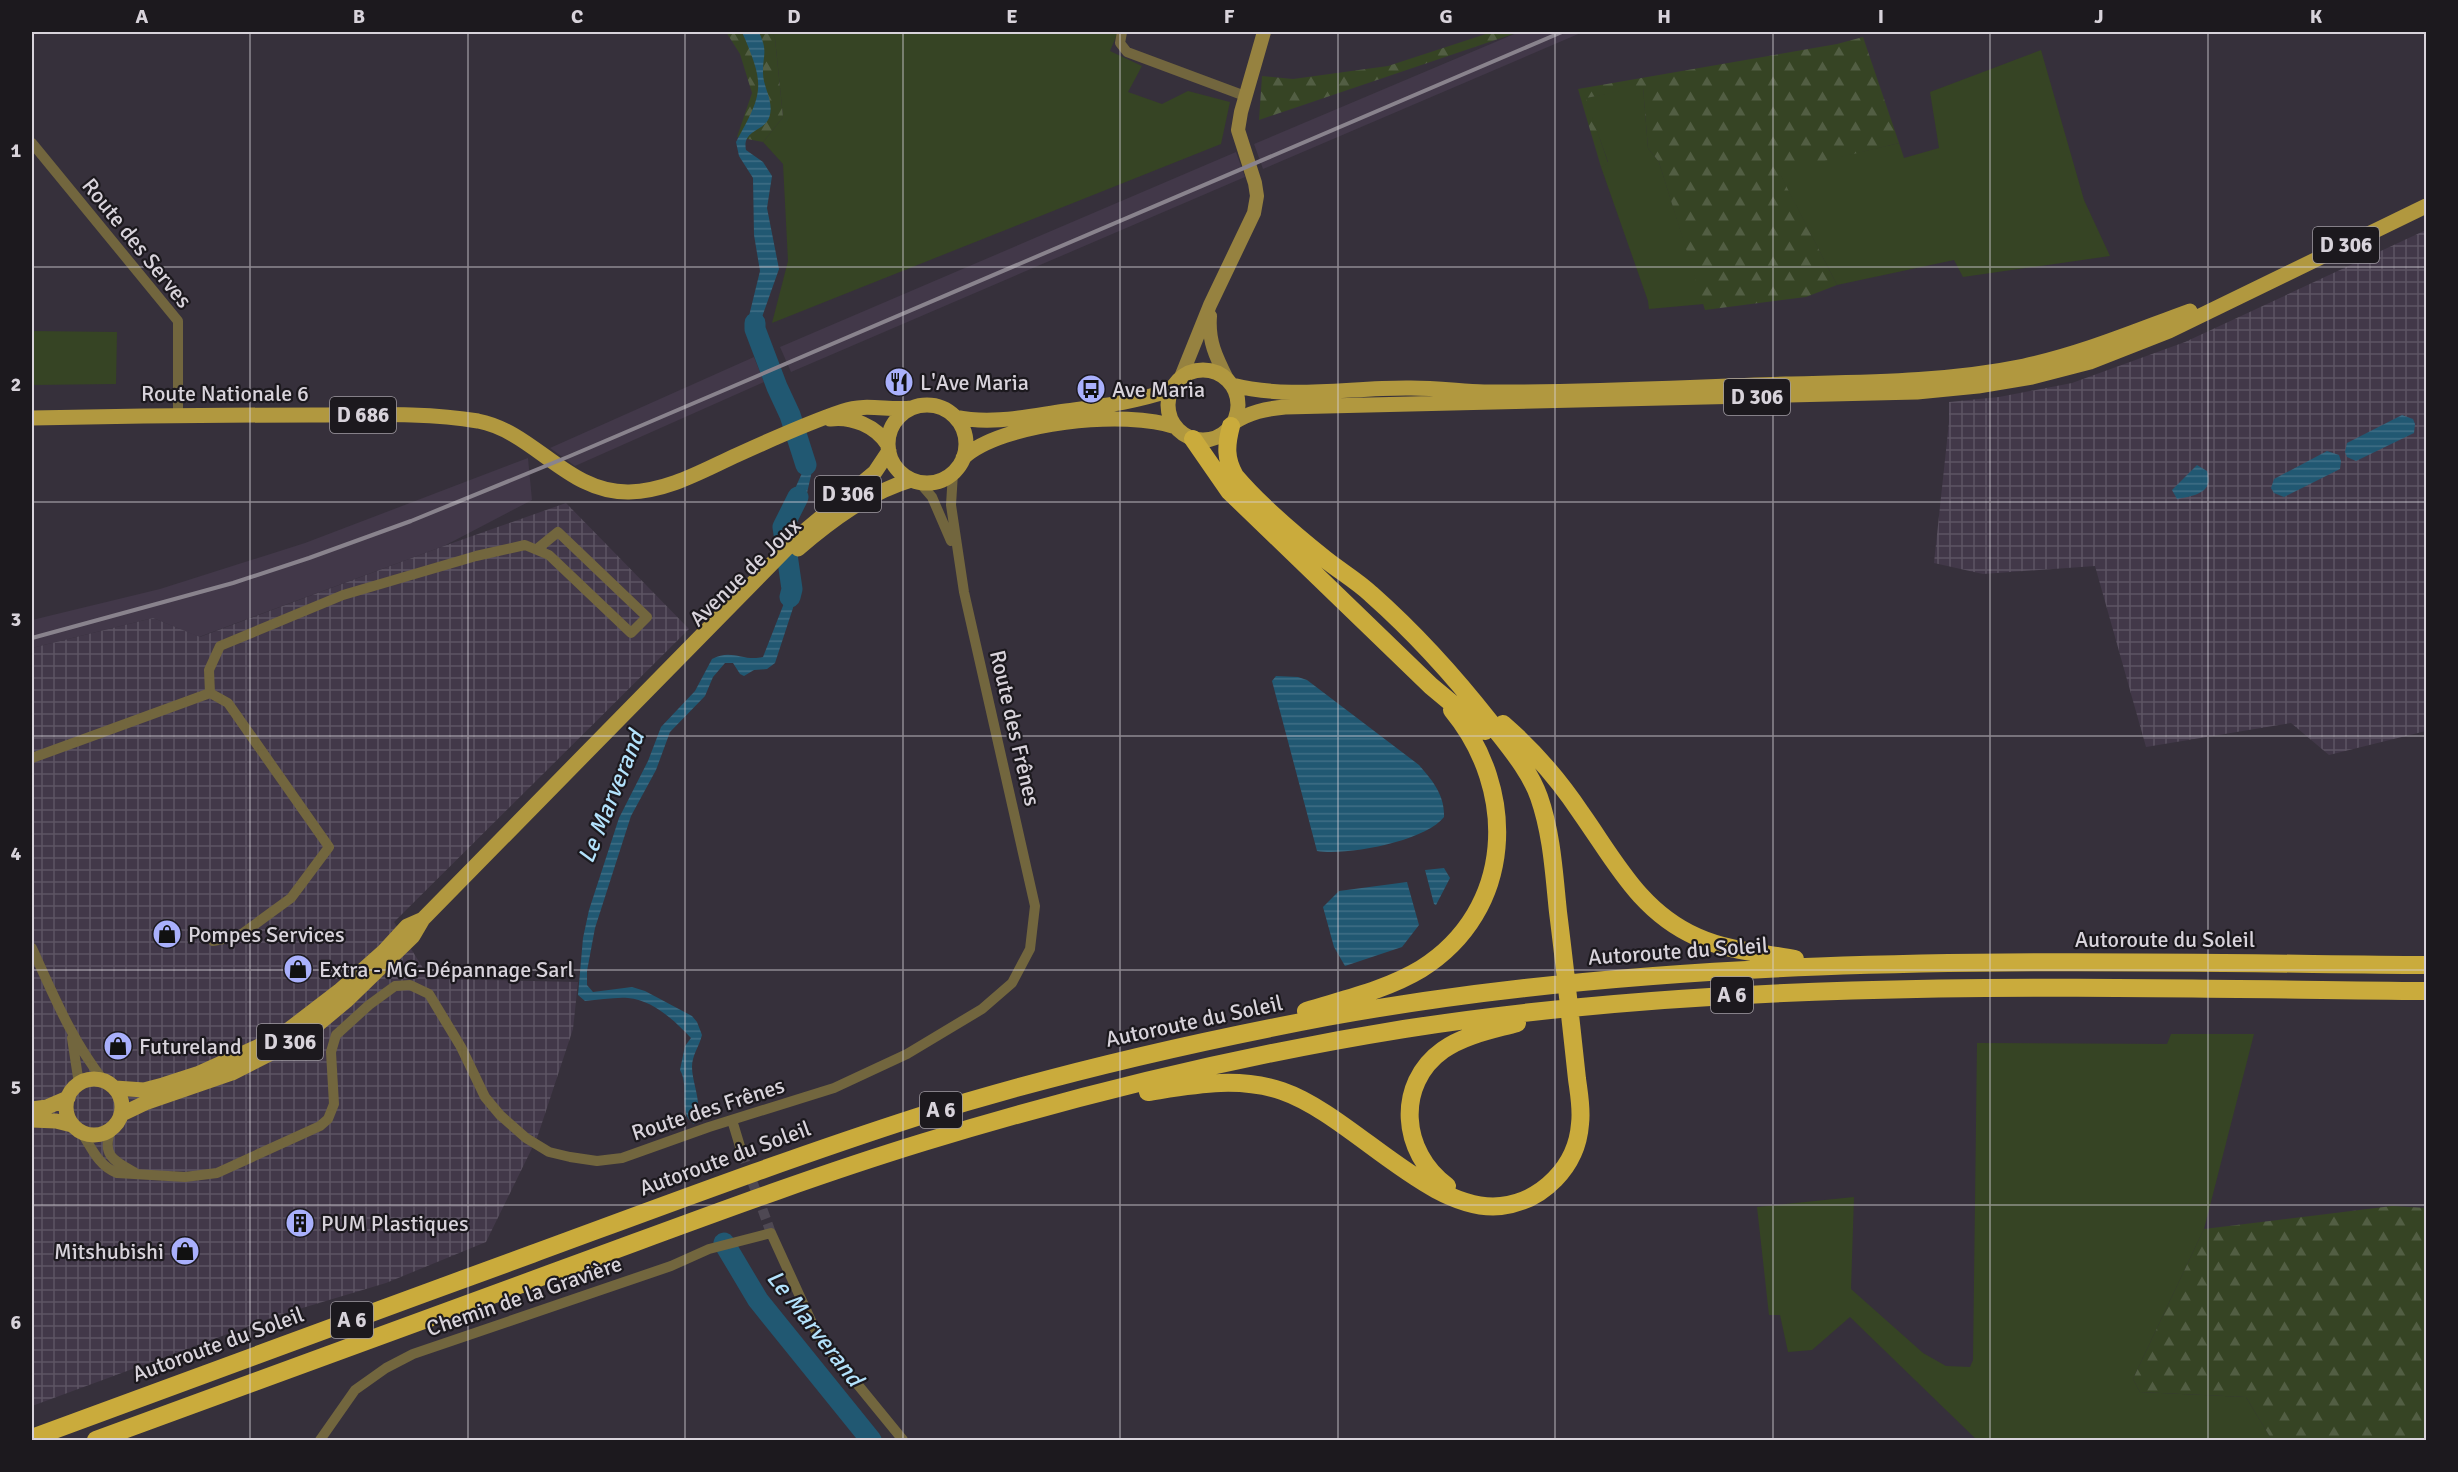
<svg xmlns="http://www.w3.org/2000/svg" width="2458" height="1472" viewBox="0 0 2458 1472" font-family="Signika,sans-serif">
<defs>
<pattern id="industrial-grid" width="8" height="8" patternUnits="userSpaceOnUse" patternTransform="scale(1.5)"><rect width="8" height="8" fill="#423849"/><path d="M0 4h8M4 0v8" fill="none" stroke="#5d5463"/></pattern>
<pattern id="forest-firs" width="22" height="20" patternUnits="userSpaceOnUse" patternTransform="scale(1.5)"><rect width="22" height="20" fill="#364424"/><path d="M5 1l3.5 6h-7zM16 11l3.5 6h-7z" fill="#525e43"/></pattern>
<pattern id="water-rules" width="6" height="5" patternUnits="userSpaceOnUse" patternTransform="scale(1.5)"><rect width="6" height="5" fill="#215872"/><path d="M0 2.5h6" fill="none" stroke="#406f86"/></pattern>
</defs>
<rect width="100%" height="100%" fill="#36303b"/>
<path fill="#423849" d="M1519 32H1583L1263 169 1254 144Z
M1236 152 1245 177 791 372 780 347Z
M754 357 764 382 575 466 550 448Z
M528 458 532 500 444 546 199 637 153 618 32 648V620L160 589 305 543Z"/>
<path fill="url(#industrial-grid)" d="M2426 230V731L2329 755 2291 723 2146 747 2095 566 1983 574 1934 563 1949 422V402L1999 397 2072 383 2185 342Z
M566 503 689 629 394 922 430 979 578 982 573 1029 537 1138 486 1242 386 1283 279 1315 32 1406V648L153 618 200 637 444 546Z"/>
<path fill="#364424" d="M772 32H1118L1110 51 1142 66 1128 92 1162 104 1188 91 1230 102 1221 144 772 323 788 261 783 164 763 142 783 117 775 39Z
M2041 50 2084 200 2110 256 1963 277 1954 260 1837 285 1778 171 1899 143 1904 158 1939 148 1930 92Z
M1643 86 1648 148 1659 162 1704 304 1649 309 1648 301 1601 167 1608 162 1585 98Z
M32 331 117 332 116 384 32 385Z
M2171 1034H2254L2204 1229 2133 1379 2140 1392 2246 1397 2272 1440H1977L1850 1317 1812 1350 1788 1352 1780 1315H1769L1757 1207 1854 1197 1851 1289 1923 1353 1946 1366 1970 1367 1973 1360 1977 1043 2167 1044Z"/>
<path fill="url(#forest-firs)" d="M726 32H772L775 39 783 117 763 142 737 137 752 93 740 54Z
M1492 32 1516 33 1259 120 1262 76 1293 79 1388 66Z
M1863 37 1899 143 1779 172 1837 285 1806 297 1705 310 1659 162 1648 148 1643 87 1586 98 1608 163 1601 167 1578 89 1837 44Z
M2392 1206 2426 1208V1440H2272L2246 1397 2140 1392 2133 1379 2204 1229Z"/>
<path fill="url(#water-rules)" d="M742 32H759C768 52 763 53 763 73 763 88 775 102 769 118 763 132 742 130 746 150L763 162 772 176 767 208 779 269 762 317V333L767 346 756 351 748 320 760 271 754 235 753 178 739 156 736 142C764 92 765 85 742 32Z
M783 382 798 416 786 421 772 386Z
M2402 415 2413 419 2415 424 2414 433 2356 461 2347 457 2345 452 2347 443Z
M806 436 812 471 807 493 792 520 789 523 785 522V511L802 473 794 440Z
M2327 451 2339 455 2341 461 2340 469 2284 497 2274 493 2271 488 2274 479Z
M2197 465 2207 471C2215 493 2193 496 2177 499L2172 490Z
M796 563 799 565 793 608 775 663 767 669 754 670 744 676 740 674 733 663H725L713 677 705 696 670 732 656 770 631 816 595 928 587 971V985L593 992 632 987 645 991 692 1016 697 1022 702 1035C699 1047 692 1055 692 1067 692 1084 705 1109 694 1124 677 1113 690 1087 680 1070L685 1046 691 1038C675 1021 653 1000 628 998 615 997 599 1000 585 1001L578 995 583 938 589 910 619 818 648 761 661 727 695 691 712 659C732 648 743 662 763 657L788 593 786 582 781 577Z
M1276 676 1298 677 1307 680 1419 765C1432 780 1445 795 1444 817 1426 841 1347 856 1317 851L1272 681Z
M1444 868 1450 878 1436 905 1434 904 1425 870Z
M1407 882 1419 925 1402 947 1345 966 1334 947 1323 907 1339 891Z"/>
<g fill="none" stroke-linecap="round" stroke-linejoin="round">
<path stroke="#215872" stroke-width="21" d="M755 323V329L777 387 790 415 806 465
M790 597 792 589 783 527 798 497
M724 1243 758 1300 871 1440"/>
<path stroke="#4e4853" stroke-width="10" stroke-dasharray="10 5" stroke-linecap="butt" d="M742 1153 771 1233"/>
<path stroke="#72663e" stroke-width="10" d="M1122 32 1120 43 1127 52 1245 96
M32 143 178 321V415
M919 482 932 497 951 541
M210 693 209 670 220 646 343 595 476 556 525 545 549 555 631 633 647 617 558 532 537 549
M210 693 228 703 329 847 291 898 239 936 213 941
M32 758 210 693
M32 948C53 994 72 1041 104 1081
M72 1038 79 1084
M732 1120 742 1153
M111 1130C101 1155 114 1161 134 1172
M82 1133C92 1149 99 1166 117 1173L185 1177 217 1173 320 1126 328 1119 334 1104 331 1052 336 1035 369 1005 395 986 410 985 429 994 461 1047 485 1097 500 1115 526 1138 549 1152 570 1157 597 1161 622 1158 709 1127 834 1088 907 1054 982 1009 1012 983 1030 949 1035 906 964 592 951 505 953 473
M320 1440 355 1390 386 1368 413 1354 671 1266 709 1249 771 1233 818 1336 903 1440"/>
<path stroke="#968240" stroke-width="14" d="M1210 316C1208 341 1216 357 1227 379
M1181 377 1210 305 1254 213 1257 196 1255 183 1238 130 1241 112 1264 32"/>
<path stroke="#b1983f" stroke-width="15" d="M1168 405a35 35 0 1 1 70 0a35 35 0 1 1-70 0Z
M1232 385C1291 400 1351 387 1411 388 1436 388 1460 391 1484 392 1585 393 1686 387 1786 384 1865 382 1946 382 2024 366 2081 354 2135 331 2190 311
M888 444a39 39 0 1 1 78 0a39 39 0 1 1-78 0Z
M955 417C992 425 1029 416 1066 411 1101 406 1136 402 1170 390
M32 418C125 416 219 415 312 415 365 415 425 412 478 421 535 432 567 493 629 492 668 491 702 471 737 455 772 439 807 423 843 411 866 403 889 411 912 408
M830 419C852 416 876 426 888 445
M1233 423C1250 412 1265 409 1285 407L1917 392 1978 386 2032 377 2090 362 2169 331 2426 206
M963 458C1001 422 1127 409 1176 427
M798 549C832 520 868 493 911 480
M66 1107a28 28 0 1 1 56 0a28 28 0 1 1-56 0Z
M115 1088 144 1090 163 1085 197 1074 279 1037 339 991 384 951 407 926 423 919
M32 1109 47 1107 68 1098
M122 1114 145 1103 232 1073 279 1049 316 1026 346 1001 413 936 423 919 802 533 875 472 889 451
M32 1120 56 1121 72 1125"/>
<path stroke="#caab3c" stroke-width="18" d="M1193 439 1229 491 1431 686 1485 731
M1503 724C1533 750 1559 780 1581 813 1615 861 1640 912 1697 937 1728 951 1763 953 1795 959
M1306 1011C1345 999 1386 990 1421 969 1515 910 1518 790 1452 710
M1148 1092C1193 1085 1237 1076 1282 1091 1352 1115 1430 1214 1501 1206 1543 1201 1577 1166 1580 1124 1582 1109 1579 1094 1577 1079 1571 1023 1565 968 1558 912 1554 874 1552 834 1539 797 1529 769 1508 746 1490 722 1454 676 1415 633 1371 594 1357 581 1340 571 1325 559 1296 536 1259 504 1235 476 1225 459 1226 445 1231 426
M1447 1186C1401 1153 1395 1084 1443 1050 1464 1035 1492 1030 1517 1023
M32 1438C198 1377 365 1315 532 1254 660 1207 787 1159 917 1117 1051 1075 1189 1043 1327 1017 1691 950 2058 962 2426 965
M96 1440C247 1385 398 1330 549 1274 673 1229 797 1181 924 1142 1081 1094 1242 1055 1404 1029 1743 976 2085 988 2426 991"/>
<path stroke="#89838d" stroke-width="4" d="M32 638 233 583 309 558 411 521 570 456 1562 32"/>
</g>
<path fill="none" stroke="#d8d3db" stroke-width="1.5" stroke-opacity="0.55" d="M250 32V1440M468 32V1440M685 32V1440M903 32V1440M1120 32V1440M1338 32V1440M1555 32V1440M1773 32V1440M1990 32V1440M2208 32V1440M32 267H2426M32 502H2426M32 736H2426M32 970H2426M32 1205H2426"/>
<defs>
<g id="restaurant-disc" transform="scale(1.5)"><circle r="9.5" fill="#a9b0fc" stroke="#1c191e"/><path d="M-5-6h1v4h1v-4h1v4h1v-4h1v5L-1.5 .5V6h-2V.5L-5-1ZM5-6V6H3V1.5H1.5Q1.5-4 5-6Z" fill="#111"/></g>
<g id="bus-disc" transform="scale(1.5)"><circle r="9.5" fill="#a9b0fc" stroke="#1c191e"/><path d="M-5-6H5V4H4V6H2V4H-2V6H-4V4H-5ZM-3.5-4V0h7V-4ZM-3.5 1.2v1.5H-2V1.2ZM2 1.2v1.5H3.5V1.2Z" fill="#111"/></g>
<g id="shop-disc" transform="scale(1.5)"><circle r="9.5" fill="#a9b0fc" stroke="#1c191e"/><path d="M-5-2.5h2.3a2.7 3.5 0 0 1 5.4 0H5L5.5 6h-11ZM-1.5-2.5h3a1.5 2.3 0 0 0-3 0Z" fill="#111"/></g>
<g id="building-disc" transform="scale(1.5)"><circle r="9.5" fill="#a9b0fc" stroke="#1c191e"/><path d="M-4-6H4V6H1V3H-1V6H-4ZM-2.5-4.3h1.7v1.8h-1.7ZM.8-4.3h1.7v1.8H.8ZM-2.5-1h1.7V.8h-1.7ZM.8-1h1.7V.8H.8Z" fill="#111"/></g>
</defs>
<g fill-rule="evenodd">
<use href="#restaurant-disc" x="899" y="382"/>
<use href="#bus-disc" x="1091" y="389"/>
<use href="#shop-disc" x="167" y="934"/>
<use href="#shop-disc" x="298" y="969"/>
<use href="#shop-disc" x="118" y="1046"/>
<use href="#building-disc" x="300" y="1223"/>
<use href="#shop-disc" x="185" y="1251"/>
</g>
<g text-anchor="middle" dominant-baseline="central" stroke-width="4.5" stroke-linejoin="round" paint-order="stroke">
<g fill="#1c191e" stroke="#a09ba2" stroke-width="1.5">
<rect x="2313" y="227" width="66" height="36" rx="4.5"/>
<rect x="1724" y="379" width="66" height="36" rx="4.5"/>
<rect x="330" y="397" width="66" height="36" rx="4.5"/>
<rect x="815" y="476" width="66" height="36" rx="4.5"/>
<rect x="1711" y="977" width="42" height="36" rx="4.5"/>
<rect x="257" y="1024" width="66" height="36" rx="4.5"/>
<rect x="920" y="1092" width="42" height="36" rx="4.5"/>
<rect x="331" y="1302" width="42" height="36" rx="4.5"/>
</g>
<g font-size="21" font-weight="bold" fill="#d8d3db">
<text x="2346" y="245">D 306</text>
<text x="1757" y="397">D 306</text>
<text x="363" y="415">D 686</text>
<text x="848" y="494">D 306</text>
<text x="1732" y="995">A 6</text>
<text x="290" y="1042">D 306</text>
<text x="941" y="1110">A 6</text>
<text x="352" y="1320">A 6</text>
</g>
<g font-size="22" fill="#d8d3db" stroke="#1c191e">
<text transform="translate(137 243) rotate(51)">Route des Serves</text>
<text x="225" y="393">Route Nationale 6</text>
<text transform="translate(745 572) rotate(-44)">Avenue de Joux</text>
<text transform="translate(1015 728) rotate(77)">Route des Frênes</text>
<text x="2165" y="939">Autoroute du Soleil</text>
<text transform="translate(1678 951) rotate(-4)">Autoroute du Soleil</text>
<text transform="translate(1194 1021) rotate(-12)">Autoroute du Soleil</text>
<text transform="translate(708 1109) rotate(-18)">Route des Frênes</text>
<text transform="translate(725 1158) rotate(-20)">Autoroute du Soleil</text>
<text transform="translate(524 1296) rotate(-19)">Chemin de la Gravière</text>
<text transform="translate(218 1344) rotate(-20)">Autoroute du Soleil</text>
</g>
<g font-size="22" fill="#d8d3db" stroke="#1c191e" text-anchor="start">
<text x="920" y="382">L'Ave Maria</text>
<text x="1112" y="389">Ave Maria</text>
<text x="188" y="934">Pompes Services</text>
<text x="319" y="969">Extra - MG-Dépannage Sarl</text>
<text x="139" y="1046">Futureland</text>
<text x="321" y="1223">PUM Plastiques</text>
<text x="164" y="1251" text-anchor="end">Mitshubishi</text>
</g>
<g font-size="24" font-style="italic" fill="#b3e2fc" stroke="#1c191e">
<text transform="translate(611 797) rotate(-68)">Le Marverand</text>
<text transform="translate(815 1328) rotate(52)">Le Marverand</text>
</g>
</g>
<rect width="2458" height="1472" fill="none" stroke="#1c191e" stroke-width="66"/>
<rect x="33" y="33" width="2392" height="1406" fill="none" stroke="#d8d3db" stroke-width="2"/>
<g font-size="20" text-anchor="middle" font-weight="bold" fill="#d8d3db">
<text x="142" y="23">A</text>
<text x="359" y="23">B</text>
<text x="577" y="23">C</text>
<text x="794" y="23">D</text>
<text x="1012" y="23">E</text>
<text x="1229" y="23">F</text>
<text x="1446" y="23">G</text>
<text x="1664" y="23">H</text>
<text x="1881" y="23">I</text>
<text x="2099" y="23">J</text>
<text x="2316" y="23">K</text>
<text x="16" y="157">1</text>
<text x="16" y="391">2</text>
<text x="16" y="626">3</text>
<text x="16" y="860">4</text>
<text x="16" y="1094">5</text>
<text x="16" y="1329">6</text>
</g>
</svg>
